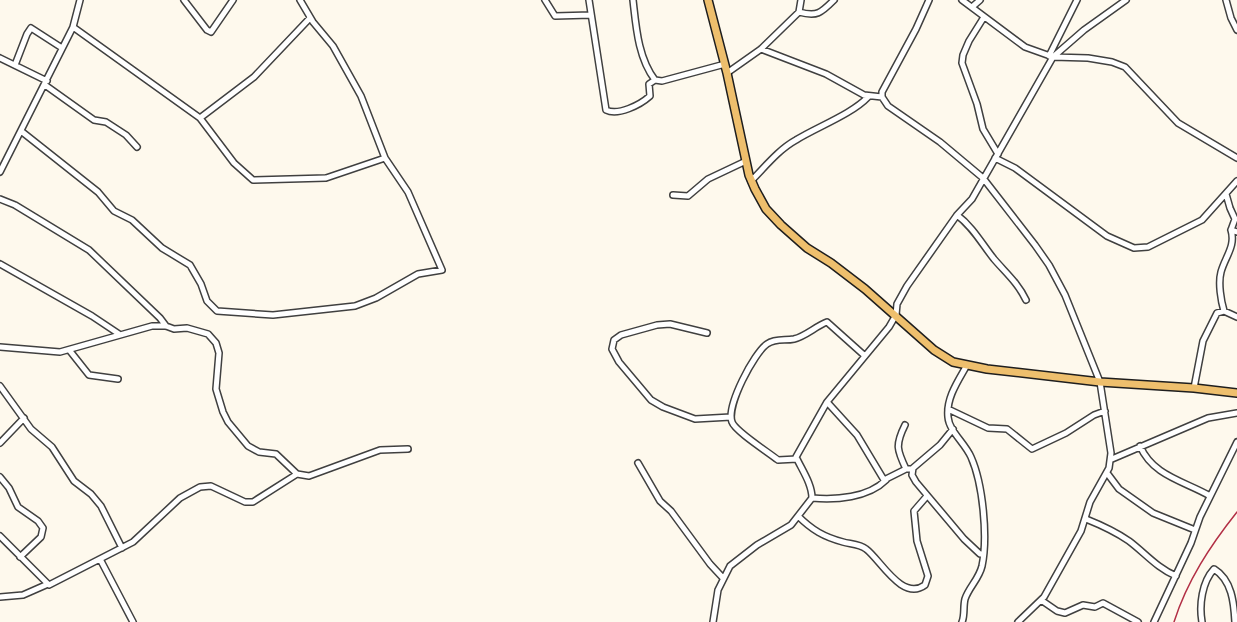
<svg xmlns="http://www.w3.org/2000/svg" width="1237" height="622" viewBox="0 0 1237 622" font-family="Spectral,serif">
<rect width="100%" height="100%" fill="#fef9ed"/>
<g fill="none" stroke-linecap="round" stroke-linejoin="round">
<g stroke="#404040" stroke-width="8">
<path id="minor" d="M184 0 207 30 211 32 233 0
M545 0 555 16 591 15
M589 0 606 110C618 116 640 105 650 96L649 84 655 80
M633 0C636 26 638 58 655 80L662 81 725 64
M929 0 916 29 882 92V97L888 106 940 142 983 178 1035 245 1049 265 1065 295 1100 382 1111 453 1109 468 1090 502 1081 531 1044 597 1018 622
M962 0 1025 47 1053 57 1088 58 1112 62 1125 67 1178 123 1237 158
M1226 0 1231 18 1237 30
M972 7 980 0
M799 12C817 17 821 13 834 0
M984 17 969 41 963 55 962 63 977 104 983 129 998 154
M73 27 200 118 234 163 253 180 326 178 385 158
M761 49 826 74 864 95 882 97
M1049 56 1077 0
M0 58 47 81
M15 65 27 34 31 28 62 48
M727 73 761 49 799 12 801 0
M45 85 94 120 106 122 126 135 137 147
M200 118 254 77 310 18
M21 131 98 192 114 211 132 220 162 248 190 265 201 284 207 301 217 311 273 315 355 306 376 298 418 274 442 270 408 192 385 158 361 96 333 46 313 22 300 0
M995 158 1015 168 1107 236 1134 248 1148 247 1202 220 1237 181
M0 172 73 27 80 0
M751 181C765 167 778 150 796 140 817 127 852 114 868 97
M1226 194 1230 208 1235 219 1231 230 1237 232
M673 195 688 196 708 179 746 161
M0 199 15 205 89 250 160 318 166 326
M957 215C973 227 982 244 994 259 1006 273 1018 283 1026 300
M0 264 92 316 119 334
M1224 311 1237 317
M707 333 670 324 657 325 621 335 614 340 612 349 619 362 651 400 663 407 695 419 731 417
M0 347 60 352 152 326H166L174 329 187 328 208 334 216 343 219 353 216 389 223 412 228 422 248 446 259 452 276 454 297 474 309 476 380 450 408 449
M70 351 89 375 118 379
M0 386 31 429 52 447 74 481 91 494 101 506 122 548
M1194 388 1203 341 1217 313 1224 311C1221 301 1218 283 1221 272 1225 257 1236 246 1231 230
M827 402 857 435 884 480 906 469H912
M948 409 988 428 1007 429 1032 449 1066 433 1094 415 1105 411
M905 425C895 445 897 450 906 469
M953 429 940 445 913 468 912 475 916 482 964 539 980 554H983
M0 443 24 418
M1140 446C1153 476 1184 481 1210 496
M797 459 778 460C768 452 735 431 732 422 726 406 754 353 767 344 776 338 785 341 794 339 806 336 816 326 827 322L865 356
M1112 459 1208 418 1237 413
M638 463 660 501 671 511 710 564 723 578
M1107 473 1119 489 1153 513 1195 530
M0 477 9 488 18 507 38 521 43 528 41 537 20 557
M812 498C836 500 868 498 886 480
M798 516C812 530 824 537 843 542 850 544 860 544 866 549 880 559 902 602 925 585L928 576 917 541 914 511 927 496
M1086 519C1101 525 1116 532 1129 541 1145 553 1157 568 1176 576
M0 536 49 585 133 542 180 498 200 487 211 486 245 502H253L297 474
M100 559 133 622
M0 597 23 595 48 584
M1041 600 1057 611 1065 613 1083 605 1095 607 1103 603 1138 622
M713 622 718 590 730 566 757 545 791 525 812 498C812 484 802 470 796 457L827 402 889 327 896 315 897 304 907 286 957 215 972 199 1053 57 1084 30 1126 0
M962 622C965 615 963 607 965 599 969 587 979 579 982 566 988 537 983 484 971 457 965 443 949 431 948 417 946 398 958 381 967 365
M1154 622 1191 543 1200 517 1237 442
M1202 622C1199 605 1202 582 1214 569 1232 580 1234 603 1235 622"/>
</g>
<g stroke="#1e1e1e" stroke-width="10">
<path id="major" d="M708 0 727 73 749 175 755 189 766 209 781 225 807 248 831 263 865 289 934 350 953 362 987 369 1100 382 1194 388 1237 393"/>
</g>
<use href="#minor" stroke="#fff" stroke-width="5"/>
<use href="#major" stroke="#eebf6d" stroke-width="7"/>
<path stroke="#b22f45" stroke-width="1.5" d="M1174 622C1187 581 1210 546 1237 512"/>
</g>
</svg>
